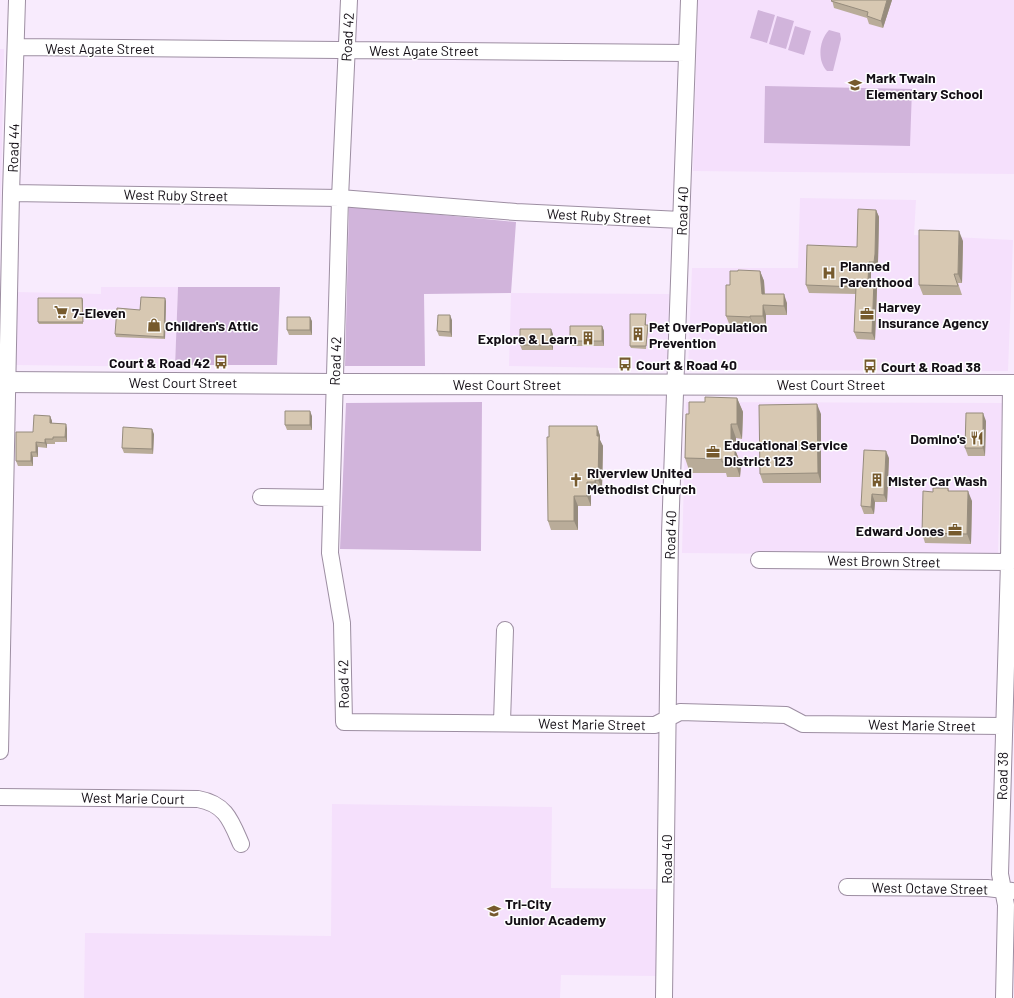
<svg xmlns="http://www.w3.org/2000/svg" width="1014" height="998" viewBox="0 0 1014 998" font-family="Barlow,sans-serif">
<rect width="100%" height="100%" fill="#f8ebfd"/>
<path fill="#f5e0fc" d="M698 0H1014V174L693 171Z
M0 49H4L0 243Z
M800 198 916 200 914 235 1013 240 1008 371 688 370 692 268H798Z
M101 287H178L175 367 16 365 17 292 101 294Z
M511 293 669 294 667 369 509 366Z
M686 402 1002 403 998 556 682 553Z
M332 804 552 807 551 888 657 889V976L561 975 560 998H84L85 933 331 936Z"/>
<path fill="#d1b4db" d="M758 10 775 15 767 43 750 38Z
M777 16 794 21 786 49 769 44Z
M795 26 811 31 804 55 788 50Z
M829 30 840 33 841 39 833 71H827C817 61 819 40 829 30Z
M765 86 912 89 910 146 764 143Z
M349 206 516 222 511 293 424 294 425 366H345Z
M178 287H280L277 365H177L175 367Z
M482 402 481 551 340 549 346 403Z"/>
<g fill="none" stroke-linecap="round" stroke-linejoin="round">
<g stroke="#9d8ea2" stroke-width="18">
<path id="minor" d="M349 0 340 198 330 553 342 623 344 722 655 725 680 712 786 715 803 724 1003 726
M16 47 687 53
M11 193 340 198 516 212 681 220
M261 497 331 498
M759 560 1009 562
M502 722 505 630
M0 751 11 193 17 0
M0 797 198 799C226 804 231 821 241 844
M847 887 987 888 1012 891
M664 998 670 534 689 0
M1004 998 1006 905 1000 874 1009 562 1011 385"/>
</g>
<g stroke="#9d8ea2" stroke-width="22">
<path id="major" d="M0 382 335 384 1014 385"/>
</g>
<use href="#minor" stroke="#fff" stroke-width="16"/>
<use href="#major" stroke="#fff" stroke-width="20"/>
</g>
<path fill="#b9ac99" d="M832 0H892L883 28 869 24 867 18 834 8Z
M876 210 879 217 878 262 877 269H871V280L877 288 875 340 857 339 854 332 856 294 809 293 806 285 857 247Z
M963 241 962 283H958L962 295H923L919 285Z
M760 271 764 281 765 294 787 303V315H766V326H754V327L730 326 726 316 730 285Z
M83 300V324H39L38 322Z
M166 301 165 339 116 337 115 334 140 310Z
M646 314V325L648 328 646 349 631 348 630 346Z
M452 320V337L439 336 437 331Z
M312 321V335H289L287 330Z
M602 326 604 331V346H572L570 341Z
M553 334V350H522L520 345Z
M737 398 743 412 742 439 736 438V452L741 464 740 477H727L726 473H690L685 458 689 414 705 402Z
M821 414V483H763L760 474Z
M50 416 52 421V423L66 424 67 429V442H55V444H47V448L38 447V457H33V466H18L16 461 33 432Z
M312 416V430H287L285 425Z
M986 421 985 456H968L965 448Z
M597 426 600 436V440L603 446 602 489H599V492H591V506H578V530H551L548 521 549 437Z
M154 434 153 454 124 453 122 448Z
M889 458 887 502H875L874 514H864L861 506Z
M948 488 949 491 972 501 971 544 925 543 922 533 933 492Z"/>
<path fill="#968c7d" d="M887 0H892L883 28 881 21Z
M876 210 879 217 878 262 877 269 874 262Z
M959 231 963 241 962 283 958 274Z
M869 262 871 269V288L868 280Z
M760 271 764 281 765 303 762 294Z
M874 280 877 288 875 340 872 333Z
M784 294 787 303V315L784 306Z
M82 298 83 300V324V322Z
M165 298 166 301 165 339 164 337Z
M763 305 766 315V326L763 316Z
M646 314V328L645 325Z
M450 315 452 320V337L450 332Z
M750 316 754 326V327L750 317Z
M310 317 312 321V335L310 330Z
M602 326 604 331V346L602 341Z
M551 329 553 334V350L551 345Z
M737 398 743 412 742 439 737 424Z
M817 404 821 414V483L818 473Z
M310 411 312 416V430L310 425Z
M983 413 986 421 985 456 983 448Z
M50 416 52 421V428L50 423Z
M66 424 67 429V442L65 437Z
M731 424 736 438V452L741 464 740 477 731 450Z
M597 426 600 436V440L603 446 602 489 598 480Z
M152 429 154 434 153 454 152 449Z
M45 439 47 444V448L45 443Z
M36 442 38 447V457L36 452Z
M886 451 889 458 887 502 884 495Z
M31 452 33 457V466L31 461Z
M595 480 599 489V492L595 482Z
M587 482 591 492V506L587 496Z
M968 491 972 501 971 544 967 534Z
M872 494 875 502 874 514 871 507Z
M574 496 578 506V530L574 521Z"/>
<path fill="#d7c8b2" stroke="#968c7d" d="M832 0H887L881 21 867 16 868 12 831 1Z
M858 209 876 210 875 254 874 262H869L868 280H874L872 333 854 332 856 287 806 285 807 245 857 247Z
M919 230 959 231 958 274H954L958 286 919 285Z
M738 270 760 271 762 294H784V306L763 305V316H750V317L726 316V285H730V271H738Z
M141 297 165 298 164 337 115 334 117 308 140 310Z
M38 298H82L83 322H38Z
M630 314H646L645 325H648L646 346H630Z
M438 315H450V332L437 331Z
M287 317H310V330H287Z
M570 326H602V341H570Z
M520 329H551V345H520Z
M705 397 737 398V424H731V450H735V462H722V459L685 458 686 414H689V402H705Z
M817 404 818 473 760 474 759 405Z
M285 411H310V425H285Z
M966 413H983V448H965Z
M34 415 50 416V423L66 424 65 437H53V439H45V443L36 442V452H31V461H16V432H33Z
M549 426H597V436H599L598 480H595V482H587V496H574V521H548L547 437H549Z
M123 427 152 429V449L122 448Z
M864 450 886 451 884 495 872 494 871 507 861 506Z
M933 488H948V491H968L967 534 922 533 923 491 933 492Z"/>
<defs>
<g id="school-bare" transform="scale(1.08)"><path d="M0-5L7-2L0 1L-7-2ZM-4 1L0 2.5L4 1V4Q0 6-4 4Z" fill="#765a2d" stroke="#fefefe" stroke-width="2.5" paint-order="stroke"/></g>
<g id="hospital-bare" transform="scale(1.08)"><path d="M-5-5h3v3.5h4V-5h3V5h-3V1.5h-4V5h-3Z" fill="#765a2d" stroke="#fefefe" stroke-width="2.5" paint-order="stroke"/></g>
<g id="supermarket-bare" transform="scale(1.08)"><path d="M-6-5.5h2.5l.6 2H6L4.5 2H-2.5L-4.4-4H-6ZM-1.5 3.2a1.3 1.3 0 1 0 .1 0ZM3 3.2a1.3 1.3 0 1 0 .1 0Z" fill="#765a2d" stroke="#fefefe" stroke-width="2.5" paint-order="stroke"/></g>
<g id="office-bare" transform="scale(1.08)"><path d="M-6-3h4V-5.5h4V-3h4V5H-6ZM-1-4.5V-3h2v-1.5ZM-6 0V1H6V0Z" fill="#765a2d" stroke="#fefefe" stroke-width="2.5" paint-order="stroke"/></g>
<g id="shop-bare" transform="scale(1.08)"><path d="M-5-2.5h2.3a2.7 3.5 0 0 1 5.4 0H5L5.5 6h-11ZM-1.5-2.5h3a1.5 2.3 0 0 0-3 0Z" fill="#765a2d" stroke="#fefefe" stroke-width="2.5" paint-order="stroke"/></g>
<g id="building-bare" transform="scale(1.08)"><path d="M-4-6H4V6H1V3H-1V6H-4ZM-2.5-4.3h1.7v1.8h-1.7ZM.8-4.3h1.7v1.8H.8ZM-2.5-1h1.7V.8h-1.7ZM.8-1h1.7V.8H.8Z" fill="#765a2d" stroke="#fefefe" stroke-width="2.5" paint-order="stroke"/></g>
<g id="bus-bare" transform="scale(1.08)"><path d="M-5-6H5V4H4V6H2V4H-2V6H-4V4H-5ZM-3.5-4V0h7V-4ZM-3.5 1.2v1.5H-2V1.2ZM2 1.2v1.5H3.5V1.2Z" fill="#765a2d" stroke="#fefefe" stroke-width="2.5" paint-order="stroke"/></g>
<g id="restaurant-bare" transform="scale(1.08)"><path d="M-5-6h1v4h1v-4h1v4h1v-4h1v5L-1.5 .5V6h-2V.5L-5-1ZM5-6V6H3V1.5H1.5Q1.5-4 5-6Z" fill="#765a2d" stroke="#fefefe" stroke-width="2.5" paint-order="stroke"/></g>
<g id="church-bare" transform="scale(1.08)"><path d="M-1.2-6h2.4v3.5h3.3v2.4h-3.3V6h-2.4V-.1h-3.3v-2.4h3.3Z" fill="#765a2d" stroke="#fefefe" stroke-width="2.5" paint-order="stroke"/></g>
</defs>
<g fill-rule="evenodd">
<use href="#school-bare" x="855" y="85"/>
<use href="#hospital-bare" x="829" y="273"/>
<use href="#supermarket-bare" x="61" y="312"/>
<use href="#office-bare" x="867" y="314"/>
<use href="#shop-bare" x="154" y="325"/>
<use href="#building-bare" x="638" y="334"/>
<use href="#building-bare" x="588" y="338"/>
<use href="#bus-bare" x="221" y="362"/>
<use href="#bus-bare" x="625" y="364"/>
<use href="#bus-bare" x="870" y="366"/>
<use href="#restaurant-bare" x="977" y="438"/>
<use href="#office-bare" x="713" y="452"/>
<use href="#church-bare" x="576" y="480"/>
<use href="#building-bare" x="877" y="480"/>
<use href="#office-bare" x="955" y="530"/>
<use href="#school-bare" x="494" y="911"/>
</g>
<g text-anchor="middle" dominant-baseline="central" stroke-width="3" stroke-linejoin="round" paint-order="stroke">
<g font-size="14" fill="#140f16" stroke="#fefefe">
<text transform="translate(347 37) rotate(-87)">Road 42</text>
<text x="100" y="48">West Agate Street</text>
<text x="424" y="50">West Agate Street</text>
<text transform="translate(13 148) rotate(-88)">Road 44</text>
<text transform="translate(176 195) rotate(1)">West Ruby Street</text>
<text transform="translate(682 211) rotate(-88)">Road 40</text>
<text transform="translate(599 216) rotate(3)">West Ruby Street</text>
<text transform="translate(335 361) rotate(-88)">Road 42</text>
<text x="183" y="382">West Court Street</text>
<text x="507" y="384">West Court Street</text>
<text x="831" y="384">West Court Street</text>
<text transform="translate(670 535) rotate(-88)">Road 40</text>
<text transform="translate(884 561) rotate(1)">West Brown Street</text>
<text transform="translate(343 684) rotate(-91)">Road 42</text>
<text transform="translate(592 724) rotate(1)">West Marie Street</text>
<text transform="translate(922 725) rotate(1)">West Marie Street</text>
<text transform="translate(1002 776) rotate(-89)">Road 38</text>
<text transform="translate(133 798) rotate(1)">West Marie Court</text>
<text transform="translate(666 859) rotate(-90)">Road 40</text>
<text transform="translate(930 888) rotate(1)">West Octave Street</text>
</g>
<g font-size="14" font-weight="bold" fill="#140f16" stroke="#fefefe" text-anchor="start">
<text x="866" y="77">Mark Twain<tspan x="866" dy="16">Elementary School</tspan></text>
<text x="840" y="265">Planned<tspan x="840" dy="16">Parenthood</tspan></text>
<text x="878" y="306">Harvey<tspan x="878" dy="16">Insurance Agency</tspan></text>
<text x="72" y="312">7-Eleven</text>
<text x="165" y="325">Children's Attic</text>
<text x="649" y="326">Pet OverPopulation<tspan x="649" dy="16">Prevention</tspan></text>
<text x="577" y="338" text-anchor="end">Explore &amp; Learn</text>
<text x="210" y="362" text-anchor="end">Court &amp; Road 42</text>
<text x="636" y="364">Court &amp; Road 40</text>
<text x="881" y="366">Court &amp; Road 38</text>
<text x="966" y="438" text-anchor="end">Domino's</text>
<text x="724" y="444">Educational Service<tspan x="724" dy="16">District 123</tspan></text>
<text x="587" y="472">Riverview United<tspan x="587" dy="16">Methodist Church</tspan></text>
<text x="888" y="480">Mister Car Wash</text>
<text x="944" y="530" text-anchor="end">Edward Jones</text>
<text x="505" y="903">Tri-City<tspan x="505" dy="16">Junior Academy</tspan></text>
</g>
</g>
</svg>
